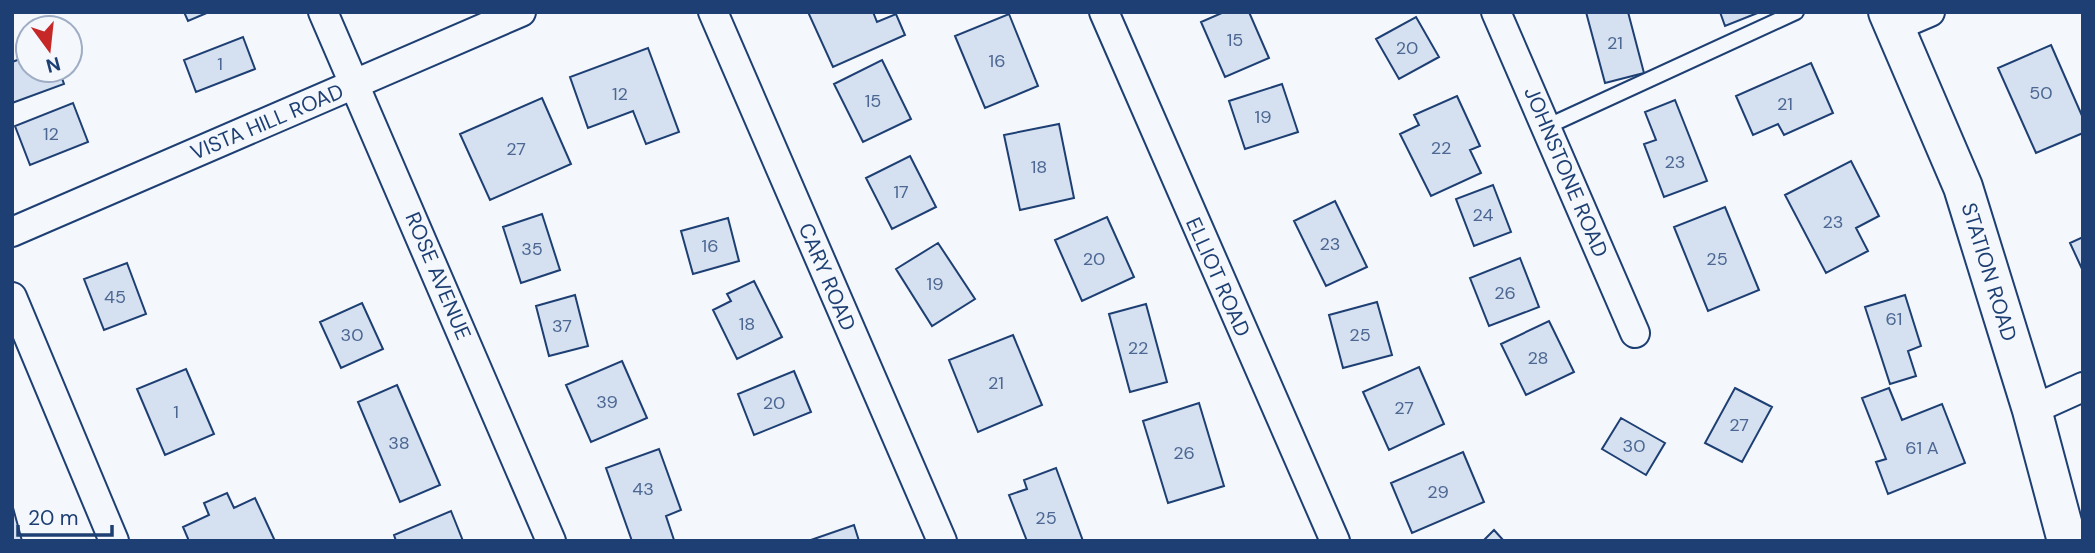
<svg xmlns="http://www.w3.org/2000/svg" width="2095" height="553" viewBox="0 0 2095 553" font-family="'DM Sans',sans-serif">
<rect width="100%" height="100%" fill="#f4f7fb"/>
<path fill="#d5e0f0" stroke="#1d3f73" stroke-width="2" d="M184 12H209L188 21Z
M808 12H873L877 22 896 14 905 35 833 67Z
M1224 12H1249L1269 58 1225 77 1201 22Z
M1586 12H1628L1644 73 1605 83Z
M1720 12H1760L1725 26Z
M1009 14 1038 86 985 108 955 36Z
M1416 17 1439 57 1399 79 1376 39Z
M243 37 255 69 196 92 184 60Z
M2051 45 2083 118V133L2036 153 1998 68Z
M648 48 679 132 646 144 633 111 588 128 570 77Z
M28 56V70H59L64 84 12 103V62Z
M882 60 911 119 863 142 834 84Z
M1811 63 1833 113 1784 135 1778 124 1753 135 1736 96Z
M1282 84 1298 132 1245 149 1229 101Z
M1457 96 1480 146 1470 150 1481 173 1431 196 1400 134 1419 125 1414 115Z
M542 98 571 164 490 200 460 134Z
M1675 100 1707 181 1664 197 1644 144 1656 140 1645 112Z
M73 103 88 142 30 165 15 126Z
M1059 124 1074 198 1020 210 1004 135Z
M910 156 936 207 892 229 866 178Z
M1851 161 1879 216 1856 228 1868 251 1826 273 1785 195Z
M1493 185 1511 232 1474 246 1456 199Z
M1335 201 1367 267 1326 286 1294 221Z
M1725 207 1759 290 1708 311 1674 227Z
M542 214 560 270 521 283 503 227Z
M1107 217 1134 277 1082 301 1055 240Z
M728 218 739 261 693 274 681 231Z
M2083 237V271L2070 243Z
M938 243 975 299 932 326 896 269Z
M1520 258 1539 307 1489 326 1470 278Z
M127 263 146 314 104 330 84 279Z
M754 281 782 337 737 359 713 310 731 301 727 294Z
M575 295 588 346 549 356 536 306Z
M1905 295 1921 346 1908 351 1916 376 1890 384 1865 307Z
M1377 302 1392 355 1343 368 1329 315Z
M362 303 383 349 341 368 320 322Z
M1146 304 1167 382 1130 392 1109 314Z
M1549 321 1574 372 1526 395 1501 344Z
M1013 335 1042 405 978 432 949 360Z
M622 361 647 418 591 442 566 385Z
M1419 367 1444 424 1389 450 1363 392Z
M186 369 214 434 165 455 137 389Z
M794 371 811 412 754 435 738 394Z
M397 385 440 485 400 502 358 402Z
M1735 388 1772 407 1742 462 1705 443Z
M1889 388 1902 420 1942 404 1965 463 1888 494 1876 462 1886 459 1862 398Z
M1199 403 1224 486 1168 503 1143 421Z
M1621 418 1665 443 1646 475 1602 449Z
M659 449 681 510 666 516 674 540 632 541 606 468Z
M1463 452 1484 502 1412 533 1391 483Z
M1056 468 1083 541H1027L1009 495 1027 489 1024 480Z
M227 493 234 508 255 498 275 541H189L183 527 209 515 204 503Z
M12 504 22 541H12Z
M451 511 463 541H396L394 535Z
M854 525 859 541H808Z
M1494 530 1504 541H1483Z"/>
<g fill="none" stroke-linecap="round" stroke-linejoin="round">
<g stroke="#1d3f73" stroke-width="18">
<path id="lane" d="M1546 127 1796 12"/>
</g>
<g stroke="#1d3f73" stroke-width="32">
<path id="street" d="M323 12 551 541
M713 12 942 541
M1104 12 1335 541
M1496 12 1635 333
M1895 27 1930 12
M12 232 521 12
M12 297 114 541
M2032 410 2083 387"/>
</g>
<g stroke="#1d3f73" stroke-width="42">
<path id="secondary" d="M1888 12 1963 187 2032 410 2067 541"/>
</g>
<use href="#lane" stroke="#f4f7fb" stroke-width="14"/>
<use href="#street" stroke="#f4f7fb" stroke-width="28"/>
<use href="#secondary" stroke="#f4f7fb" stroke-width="38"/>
</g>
<g text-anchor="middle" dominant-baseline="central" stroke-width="5" stroke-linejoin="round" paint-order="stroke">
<g font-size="18" fill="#4b6792">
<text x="1235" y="40">15</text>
<text x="1615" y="43">21</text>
<text x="1407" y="48">20</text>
<text x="997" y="61">16</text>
<text x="220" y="64">1</text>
<text x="2041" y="93">50</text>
<text x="620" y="94">12</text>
<text x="873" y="101">15</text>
<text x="1785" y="104">21</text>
<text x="1263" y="117">19</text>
<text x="51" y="134">12</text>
<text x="1441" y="148">22</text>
<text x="516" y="149">27</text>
<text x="1675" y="162">23</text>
<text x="1039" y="167">18</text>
<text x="901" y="192">17</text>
<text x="1483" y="215">24</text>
<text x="1833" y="222">23</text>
<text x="1330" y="244">23</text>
<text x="710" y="246">16</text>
<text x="532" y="249">35</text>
<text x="1094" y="259">20</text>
<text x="1717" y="259">25</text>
<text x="935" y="284">19</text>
<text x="1505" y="293">26</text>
<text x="115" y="297">45</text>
<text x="1894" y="319">61</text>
<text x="747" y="324">18</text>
<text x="562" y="326">37</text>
<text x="352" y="335">30</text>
<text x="1360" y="335">25</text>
<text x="1138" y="348">22</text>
<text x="1538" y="358">28</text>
<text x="996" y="383">21</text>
<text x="607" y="402">39</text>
<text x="774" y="403">20</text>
<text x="1404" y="408">27</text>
<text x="176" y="412">1</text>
<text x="1739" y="425">27</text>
<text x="399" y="443">38</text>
<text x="1634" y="446">30</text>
<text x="1922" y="448">61 A</text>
<text x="1184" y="453">26</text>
<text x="643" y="489">43</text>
<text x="1438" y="492">29</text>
<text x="1046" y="518">25</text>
</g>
<g font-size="21" fill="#1d3f73" stroke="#f4f7fb">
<text transform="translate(267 122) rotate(-23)">VISTA HILL ROAD</text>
<text transform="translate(1566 172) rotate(67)">JOHNSTONE ROAD</text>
<text transform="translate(1989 272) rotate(73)">STATION ROAD</text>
<text transform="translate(438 276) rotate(67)">ROSE AVENUE</text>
<text transform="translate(827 277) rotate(67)">CARY ROAD</text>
<text transform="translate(1218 277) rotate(66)">ELLIOT ROAD</text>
</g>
</g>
<rect width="2095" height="553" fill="none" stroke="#1d3f73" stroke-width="28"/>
<g transform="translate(49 49) rotate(165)"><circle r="33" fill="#f4f7fb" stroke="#9eadc5" stroke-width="2"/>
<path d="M0-5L12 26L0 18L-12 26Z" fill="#c62828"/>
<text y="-10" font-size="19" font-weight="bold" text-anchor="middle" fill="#1d3f73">N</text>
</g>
<path d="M18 525v10h94v-10" fill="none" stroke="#1d3f73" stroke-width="3.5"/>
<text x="28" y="525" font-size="21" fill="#1d3f73" stroke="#f4f7fb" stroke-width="5" paint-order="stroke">20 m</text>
</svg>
